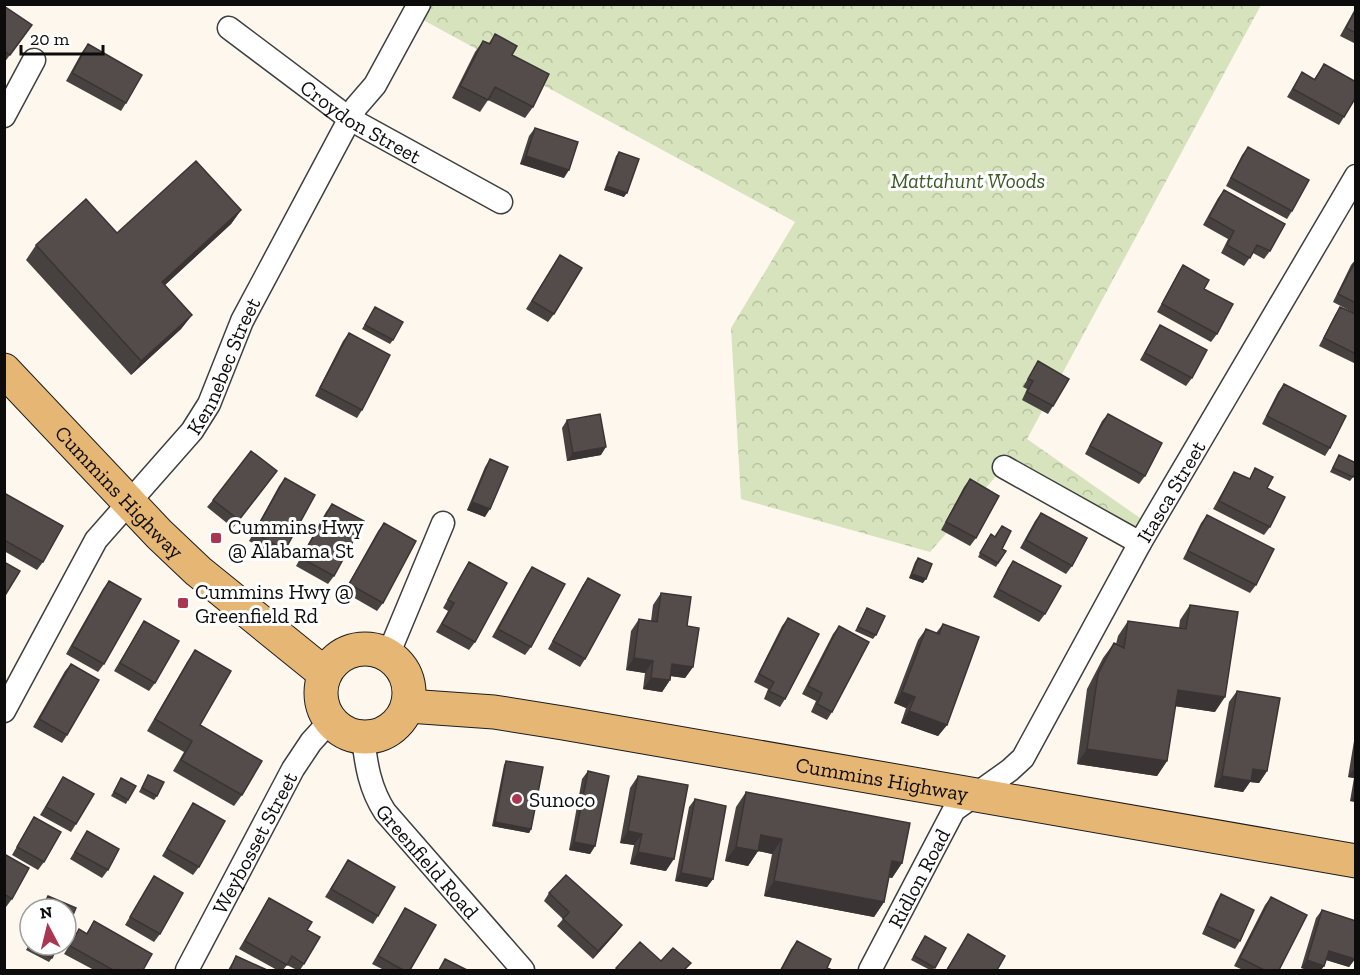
<svg xmlns="http://www.w3.org/2000/svg" width="1360" height="975" viewBox="0 0 1360 975" font-family="'Zilla Slab',serif">
<defs>
<pattern id="park-crowns" width="20" height="18" patternUnits="userSpaceOnUse" patternTransform="scale(1.5)"><rect width="20" height="18" fill="#d7e3bc"/><path d="M2 6a3 3 0 1 1 6 0M12 15a3 3 0 1 1 6 0" fill="none" stroke="#b7c2a0"/></pattern>
</defs>
<rect width="100%" height="100%" fill="#fdf7ee"/>
<path fill="url(#park-crowns)" d="M420 4 1261 5 1027 439 1150 525 1140 543 1004 467 930 552 741 499 731 328 795 222 414 15Z"/>
<g fill="none" stroke-linecap="round" stroke-linejoin="round">
<g stroke="#3f3f3f" stroke-width="25">
<g id="minor">
<path id="s1" d="M229 28 350 119 501 202"/>
<path d="M4 116 34 60"/>
<path d="M1004 467 1140 543"/>
<path d="M388 655 443 523"/>
<path id="s2" d="M4 711 96 540 192 431 209 404 242 321 356 107 375 85 419 4"/>
<path id="s3" d="M363 737C366 765 370 789 385 812L523 970"/>
<path id="s4" d="M187 970 293 769 311 742 331 720"/>
<path id="s5" d="M870 970 954 810 1010 770 1023 758 1140 543 1356 176"/>
</g>
</g>
<g stroke="#1d1d1d" stroke-width="35">
<g id="primary">
<path id="s6" d="M4 370 159 534 198 571 325 674"/>
<circle cx="365" cy="693" r="44"/>
<path id="s7" d="M408 706 494 712 563 723 1356 861"/>
</g>
</g>
<use href="#minor" stroke="#fff" stroke-width="22"/>
<use href="#primary" stroke="#e6b674" stroke-width="33"/>
</g>
<path fill="#474140" d="M4 6 32 25 4 63Z
M1356 7V44L1340 36Z
M495 34 512 55 533 107 525 118 488 100 480 112 452 98 475 52 483 41 489 43Z
M88 44 126 103 121 111 66 81 82 52Z
M1324 64 1344 117 1339 125 1287 97 1302 72 1314 79Z
M535 128 564 178 520 164 529 136Z
M1248 147 1292 211 1287 219 1226 186 1242 155Z
M619 152 624 197 604 190 616 156Z
M1224 190 1270 251 1264 259 1253 253 1244 266 1221 253 1228 239 1203 225 1218 198Z
M241 210 231 224 165 285 192 315 181 329 131 375 26 260 36 245 117 233Z
M560 255 554 314 548 322 526 309Z
M1356 259V314L1333 302 1351 265Z
M1183 265 1204 289 1217 334 1211 342 1157 312 1178 273Z
M375 307 393 340 390 344 362 329Z
M1340 307 1356 314V364L1319 346 1335 315Z
M1160 325 1192 378 1186 386 1140 360 1155 333Z
M349 333 362 410 357 418 315 396 343 341Z
M1038 361 1053 406 1048 414 1022 400 1027 389 1023 387Z
M1284 384 1330 448 1325 456 1262 424 1278 392Z
M1108 414 1145 476 1139 484 1085 454 1102 421Z
M567 420 601 455 567 461 562 428Z
M1339 455 1353 477 1350 481 1330 472Z
M490 459 485 517 467 510 485 467Z
M1255 468 1267 488 1270 527 1264 535 1213 509 1229 480 1234 472 1249 479Z
M277 471 233 528 207 507 213 500Z
M285 478V550L279 558 249 541 279 486Z
M970 479 976 538 970 546 941 530 964 487Z
M4 493 43 562 37 570 4 551Z
M332 504 334 576 328 584 296 566 326 512Z
M1041 513 1072 566 1066 574 1020 548 1035 521Z
M1207 515 1256 585 1250 593 1183 559 1201 523Z
M384 523 383 603 377 611 344 592 378 531Z
M988 538 1006 551 996 567 978 557Z
M918 558 923 583 909 578 915 562Z
M1013 561 1045 614 1039 622 993 597 1008 568Z
M469 562 475 642 469 650 436 632 448 611 443 608 464 570Z
M532 567 531 647 525 655 492 637 527 574Z
M588 578 585 659 580 667 548 649 583 585Z
M109 581 104 664 98 672 66 654 103 589Z
M661 593 687 626 693 667 685 678 670 676V680L662 692 643 689 645 673 626 670 631 631 639 619 651 621 653 605Z
M1190 605 1215 712 1175 706 1167 761 1157 776 1077 764 1087 689 1103 658 1114 643 1116 644 1118 636 1128 621 1179 628 1180 620Z
M867 608 876 635 873 639 855 631Z
M788 618 785 699 780 707 764 699 768 689 754 682 782 626Z
M144 621 155 683 149 691 114 671Z
M943 624 947 725 938 736 901 723 906 708 894 703 918 640 926 629 936 633Z
M839 626 832 712 827 720 811 712 816 701 802 694 833 634Z
M195 650 200 725 242 795 234 806 173 771 184 752 147 731 187 662Z
M71 664 67 735 62 743 33 727 65 671Z
M1237 691 1267 771 1259 783 1250 782 1243 792 1214 787 1229 702Z
M1356 738V802L1350 801 1354 778 1348 777 1354 741Z
M506 761 531 829 529 833 492 826 504 765Z
M588 771 595 846 590 854 569 850 582 779Z
M148 775 157 796 154 800 139 792Z
M638 776 666 871 630 864 634 845 620 843 630 788Z
M63 777 76 824 71 832 40 815Z
M121 778 128 800 126 804 111 796Z
M746 792 902 863 892 878 889 877 884 902 874 917 764 896 772 854 758 851 748 866 725 861 736 807Z
M695 799 713 879 707 887 675 881 689 807Z
M193 803 199 867 193 875 162 856Z
M34 817 44 862 38 870 12 855Z
M87 831 108 870 102 878 70 859Z
M4 854 12 899 6 907 4 906Z
M348 860 378 916 373 924 325 897Z
M154 876 160 934 154 942 125 925Z
M549 893 622 925 616 933 593 959 557 926 563 919 544 901Z
M1221 894 1240 941 1235 949 1202 934 1216 902Z
M1271 897 1279 970H1243L1234 966 1265 905Z
M269 898 307 930 304 964 300 970H297L287 965 283 970H277L239 949Z
M405 908 410 970H384L372 964Z
M1322 910 1355 959 1349 967 1326 960 1324 966 1321 970H1309L1301 968 1316 918Z
M94 921 143 970H94L64 954 79 929 86 934Z
M968 934 997 970H946Z
M922 940 946 948 933 970H930L911 960Z
M797 941 827 968 832 970H780L791 949Z
M30 943V945L52 958 49 962 26 950Z
M236 956 267 970H228Z"/>
<path fill="#3a3534" d="M526 156 569 170 564 178 520 164Z
M607 186 627 193 624 197 604 190Z
M241 210 231 224 152 297 162 282Z
M192 315 181 329 131 375 141 361Z
M606 447 601 455 567 461 573 453Z
M472 502 490 509 485 517 467 510Z
M912 574 926 579 923 583 909 578Z
M634 658 653 661 645 673 626 670Z
M672 664 693 667 685 678 664 675Z
M651 678 670 680 662 692 643 689Z
M1178 690 1225 697 1215 712 1167 705Z
M902 692 915 697 906 708 894 703Z
M909 711 947 725 938 736 901 723Z
M1087 749 1167 761 1157 776 1077 764Z
M1356 766V776L1354 778 1348 777Z
M1253 769 1267 771 1259 783 1250 782 1243 792 1214 787 1222 776Z
M1356 793V802L1350 801Z
M495 822 531 829 529 833 492 826Z
M628 831 642 834 634 845 620 843Z
M761 835 782 839 772 854 758 851 748 866 725 861 736 847Z
M574 842 595 846 590 854 569 850Z
M638 852 674 859 666 871 630 864Z
M892 861 902 863 892 878 881 876Z
M681 873 713 879 707 887 675 881Z
M774 881 884 902 874 917 764 896Z
M622 925 616 933 593 959 598 951Z
M1329 951 1355 959 1349 967 1323 959Z
M1307 960 1324 966 1321 970H1309L1301 968Z"/>
<path fill="#534c4a" stroke="#3a3534" stroke-width="1.5" d="M4 6 32 25 10 55 4 51Z
M1356 9V33L1346 28Z
M495 34 517 46 512 55 549 74 533 107 495 87 488 100 460 86 483 41 490 44Z
M88 44 142 75 126 103 72 73Z
M1324 64 1356 82V97L1344 117 1293 89 1302 72 1315 80Z
M535 128 578 142 569 170 526 156Z
M1248 147 1309 180 1292 211 1231 178Z
M619 152 639 159 627 193 607 186Z
M196 161 241 210 162 282 192 315 141 361 36 245 86 199 117 233Z
M1224 190 1285 224 1270 251 1257 245 1250 258 1227 245 1234 231 1209 217Z
M560 255 582 268 554 314 532 301Z
M1356 260V303L1338 294Z
M1183 265 1209 280 1204 289 1233 304 1217 334 1162 304Z
M375 307 403 322 393 340 365 325Z
M1340 307 1356 314V354L1324 338Z
M1160 325 1207 350 1192 378 1145 353Z
M349 333 390 355 362 410 320 388Z
M1038 361 1069 379 1053 406 1027 392 1033 381 1028 379Z
M1284 384 1346 416 1330 448 1267 416Z
M600 414 606 447 573 453 567 420Z
M1108 414 1162 443 1145 476 1090 446Z
M251 451 277 471 239 520 213 500Z
M1339 455 1356 463V472L1353 477 1333 468Z
M490 459 508 467 490 509 472 502Z
M1255 468 1273 477 1267 488 1285 497 1270 527 1219 501 1234 472 1250 479Z
M285 478 315 495 285 550 254 533Z
M970 479 999 496 976 538 946 522Z
M4 493 63 526 43 562 4 540Z
M332 504 364 521 334 576 301 558Z
M1041 513 1087 538 1072 566 1026 540Z
M1207 515 1274 549 1256 585 1188 551Z
M384 523 416 541 383 603 349 584Z
M1002 526 1011 531 1002 549 1006 551 998 563 980 553 991 534 995 537Z
M918 558 932 564 926 579 912 574Z
M1013 561 1061 586 1045 614 998 589Z
M4 562 20 571 4 597Z
M469 562 507 583 475 642 442 624 454 603 448 600Z
M532 567 565 584 531 647 498 629Z
M588 578 620 595 585 659 553 641Z
M109 581 141 599 104 664 72 646Z
M661 593 691 597 687 626 699 628 693 667 672 664 670 680 651 678 653 661 634 658 639 619 657 622Z
M1190 605 1238 612 1225 697 1178 690 1167 761 1087 749 1098 674 1114 643 1124 648 1128 621 1186 629Z
M867 608 885 616 876 635 858 627Z
M788 618 819 634 785 699 769 691 774 682 759 674Z
M144 621 179 641 155 683 120 663Z
M943 624 979 637 947 725 909 711 915 697 902 692 926 629 939 634Z
M839 626 869 642 832 712 817 704 822 693 808 686Z
M195 650 231 671 200 725 262 761 242 795 181 760 192 741 155 719Z
M71 664 99 680 67 735 39 719Z
M1237 691 1280 698 1267 771 1253 769 1251 781 1222 776Z
M506 761 543 767 531 829 495 822Z
M588 771 609 776 595 846 574 842Z
M148 775 164 782 157 796 142 788Z
M638 776 688 785 674 859 638 852 642 834 628 831Z
M63 777 94 794 76 824 46 807Z
M121 778 136 786 128 800 114 792Z
M746 792 910 823 902 863 892 861 884 902 774 881 782 839 761 835 758 851 736 847Z
M695 799 726 806 713 879 681 873Z
M193 803 225 821 199 867 167 849Z
M34 817 61 832 44 862 17 847Z
M87 831 119 849 108 870 75 852Z
M4 854 29 868 12 899 4 894Z
M348 860 395 887 378 916 331 889Z
M566 875 622 925 598 951 563 919 569 912 549 893Z
M154 876 183 893 160 934 130 917Z
M1221 894 1254 910 1240 941 1207 926Z
M48 896 76 908 66 931V909H42Z
M1271 897 1307 915 1279 970H1264L1240 958Z
M269 898 312 922 307 930 320 937 304 964 292 956 287 965 245 941Z
M405 908 436 925 410 970H403L378 956Z
M1322 910 1356 921 1355 959 1329 951 1324 966 1307 960Z
M94 921 152 954 143 970H113L70 946 79 929 87 934Z
M968 934 1005 956 997 970H947Z
M925 936 946 948 935 968 914 956Z
M797 941 831 959 827 968 832 970H781Z
M640 942 661 961 673 948 691 963 684 970H619L616 968Z
M30 945H58L52 958 29 946Z
M236 956 267 970H230Z
M445 959 467 970H439Z"/>
<g fill="#aa3751" stroke="#fff" stroke-width="2">
<rect x="210" y="532" width="12" height="12" rx="3"/>
<rect x="177" y="597" width="12" height="12" rx="3"/>
<circle cx="517" cy="799" r="6"/>
</g>
<g text-anchor="middle" dominant-baseline="central" stroke-width="6" stroke-linejoin="round" paint-order="stroke">
<g font-size="21" fill="#0c0c0c" stroke="#fff">
<text stroke="none"><textPath href="#s1" startOffset="162">Croydon Street</textPath></text>
<text stroke="none"><textPath href="#s2" startOffset="412">Kennebec Street</textPath></text>
<text stroke="none"><textPath href="#s6" startOffset="168">Cummins Highway</textPath></text>
<text stroke="none"><textPath href="#s5" startOffset="572">Itasca Street</textPath></text>
<text stroke="none"><textPath href="#s7" startOffset="480">Cummins Highway</textPath></text>
<text stroke="none"><textPath href="#s4" startOffset="144">Weybosset Street</textPath></text>
<text stroke="none"><textPath href="#s3" startOffset="144">Greenfield Road</textPath></text>
<text stroke="none"><textPath href="#s5" startOffset="104">Ridlon Road</textPath></text>
</g>
<g font-size="21" font-style="italic" fill="#3a5b25" stroke="#fff">
<text x="968" y="180">Mattahunt Woods</text>
</g>
<g font-size="21" fill="#0c0c0c" stroke="#fff" text-anchor="start">
<text x="228" y="526">Cummins Hwy<tspan x="228" dy="24">@ Alabama St</tspan></text>
<text x="195" y="591">Cummins Hwy @<tspan x="195" dy="24">Greenfield Rd</tspan></text>
<text x="529" y="799">Sunoco</text>
</g>
</g>
<rect width="1360" height="975" fill="none" stroke="#0c0c0c" stroke-width="12"/>
<g transform="translate(48 927) rotate(353)"><circle r="28" fill="#ffffff" stroke="#9e9e9e" stroke-width="1.5"/>
<path d="M0-4.5L10 22L0 15L-10 22Z" fill="#aa3751"/>
<text y="-9" font-size="16" font-weight="bold" text-anchor="middle" fill="#0c0c0c">N</text>
</g>
<path d="M21 45v9h82v-9" fill="none" stroke="#0c0c0c" stroke-width="3"/>
<text x="30" y="45" font-size="18" fill="#0c0c0c" stroke="#ffffff" stroke-width="4.5" paint-order="stroke">20 m</text>
</svg>
